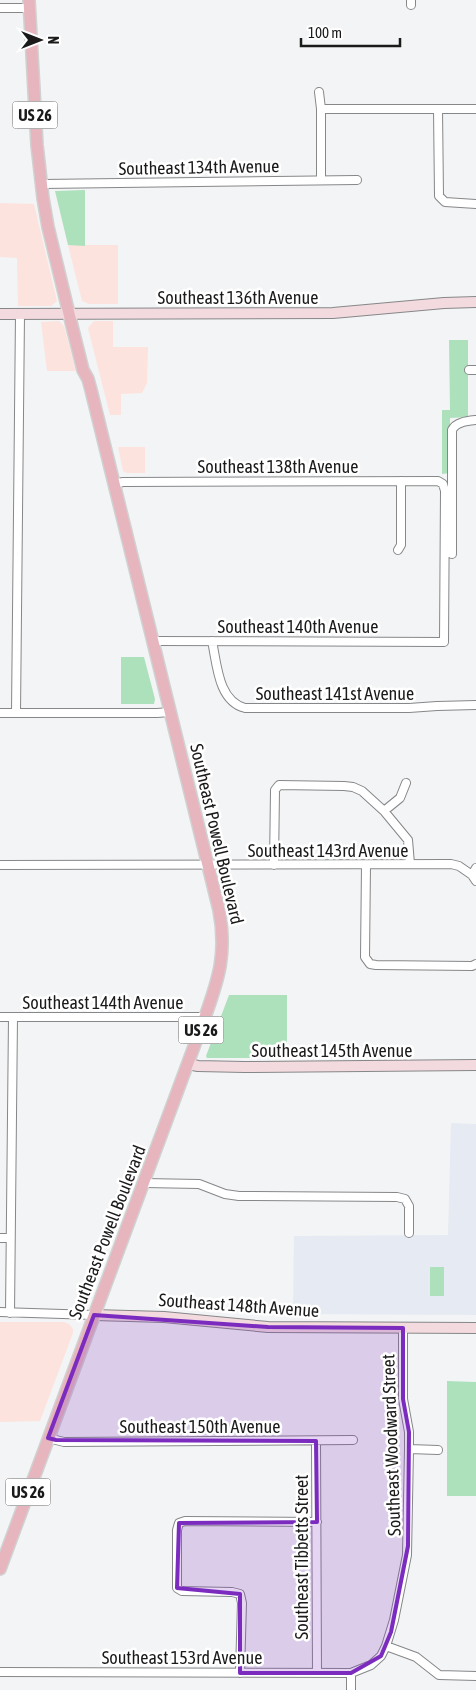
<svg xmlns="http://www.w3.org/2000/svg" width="476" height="1690" viewBox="0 0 476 1690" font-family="'Asap Condensed',sans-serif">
<rect width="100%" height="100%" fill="#f3f4f5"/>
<path fill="#fde3de" d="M0 203 34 204 57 301 51 306H18L17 258 0 257Z
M68 245H118V304H89L82 301Z
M59 321 64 326 76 371H47L41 322Z
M94 321H113V347H148L147 383 142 393 121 394V415H110L88 328Z
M118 447H145V473H127L123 471Z
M0 1322H64L69 1324 73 1329V1333L40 1421 0 1422Z"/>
<path fill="#e6eaf2" d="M451 1123 476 1124V1315L293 1314 294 1236 448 1235Z"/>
<path fill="#ade1bc" d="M85 190V246L68 245 55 191Z
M449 340H468V417L450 418V473L442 474V410H450Z
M121 657H144L155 699 154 704H121Z
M229 995H287V1058H207L206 1056Z
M430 1267H444V1296H430Z
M447 1381 476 1382V1496H447Z"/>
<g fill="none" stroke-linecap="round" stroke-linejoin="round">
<g stroke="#868789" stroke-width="10">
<path id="street" d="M411 5V0
M0 8H29
M319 92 321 109V180
M321 109H476
M438 109 439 196 445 202 476 204
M42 184 357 180
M469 370H476
M113 484 123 482 438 481 443 484 445 491 444 642 152 641
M398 550 401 545V481
M452 554V430C456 422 467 421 476 420
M212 641C217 664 218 701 245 708H409L437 706 476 705
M0 713H157L170 712
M16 713 20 314
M384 811 400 798 406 783
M0 865 451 864 459 866 472 875
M274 865 275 790 279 785 344 786 353 787 362 791 384 811 408 840 410 864
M366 865 365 957 370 964 376 965 472 966 476 964
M476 868 472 875 476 881
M0 1017H205
M144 1183 199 1184 225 1194 239 1196 397 1197 405 1199 409 1206V1233
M0 1238H10
M0 1312 94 1315
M10 1313 13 1017
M48 1438 64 1442 353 1440
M316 1441 317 1673
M409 1449 438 1450
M386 1646 416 1657 439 1675 476 1676
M0 1672 351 1673 371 1665 381 1656 386 1646 394 1620 407 1555 409 1449V1432L403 1399V1328
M240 1673 242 1603 240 1594 232 1592 182 1591 177 1588V1530L179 1523 185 1521 317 1522
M351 1690V1673"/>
</g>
<g stroke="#868789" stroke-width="12">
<path id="secondary" d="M0 314 333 313 444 303 476 302
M188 1064 198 1066 244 1067 476 1065
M94 1315 164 1317 268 1327 476 1328"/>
</g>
<g stroke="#d1d1d1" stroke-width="14">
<path id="primary" d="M0 1569 205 1017C219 978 227 953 219 910L91 390 88 379 83 370 72 326 48 227 43 198 37 145 29 0"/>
</g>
<use href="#street" stroke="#fff" stroke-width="8"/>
<use href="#secondary" stroke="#f2dade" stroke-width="10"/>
<use href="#primary" stroke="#e6b5bd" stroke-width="11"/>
</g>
<path fill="#7b2cbf" fill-opacity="0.2" stroke="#7b2cbf" stroke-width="4" stroke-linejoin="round" d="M94 1315 268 1327 403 1328V1399L409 1432 408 1546 391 1632 381 1656 351 1673H240V1594L177 1588 179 1523 317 1522 316 1441 56 1440 48 1438Z"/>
<g text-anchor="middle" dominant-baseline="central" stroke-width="5" stroke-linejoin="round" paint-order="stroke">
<g fill="#fff" stroke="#5f5f5f" stroke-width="1">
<rect x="12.5" y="101.5" width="45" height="27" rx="4"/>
<rect x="178.5" y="1016.5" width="45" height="27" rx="4"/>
<rect x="5.5" y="1478.5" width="45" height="27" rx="4"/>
</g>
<g font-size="16" font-weight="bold" fill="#1a1a1a">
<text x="35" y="115">US 26</text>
<text x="201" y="1030">US 26</text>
<text x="28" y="1492">US 26</text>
</g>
<g font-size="18" fill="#1a1a1a" stroke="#fff">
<text transform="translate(199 167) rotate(-1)">Southeast 134th Avenue</text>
<text x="238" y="297">Southeast 136th Avenue</text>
<text x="278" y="466">Southeast 138th Avenue</text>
<text x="298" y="626">Southeast 140th Avenue</text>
<text x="335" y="693">Southeast 141st Avenue</text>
<text transform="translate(217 834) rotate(77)">Southeast Powell Boulevard</text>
<text x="328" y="850">Southeast 143rd Avenue</text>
<text x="103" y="1002">Southeast 144th Avenue</text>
<text x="332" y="1050">Southeast 145th Avenue</text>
<text transform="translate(107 1232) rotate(-69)">Southeast Powell Boulevard</text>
<text transform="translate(239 1305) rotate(4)">Southeast 148th Avenue</text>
<text x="200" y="1426">Southeast 150th Avenue</text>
<text transform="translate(391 1445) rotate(-92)">Southeast Woodward Street</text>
<text transform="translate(301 1557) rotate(-90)">Southeast Tibbetts Street</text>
<text x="182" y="1657">Southeast 153rd Avenue</text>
</g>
</g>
<g transform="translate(40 40) rotate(90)" stroke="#ffffff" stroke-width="4" paint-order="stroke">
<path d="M0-4L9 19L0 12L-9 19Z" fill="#1a1a1a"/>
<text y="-8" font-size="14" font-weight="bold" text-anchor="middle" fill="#1a1a1a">N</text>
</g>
<path d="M301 38v8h99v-8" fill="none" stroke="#1a1a1a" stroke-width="2.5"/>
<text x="308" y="38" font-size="15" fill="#1a1a1a" stroke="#ffffff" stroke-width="4" paint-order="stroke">100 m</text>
</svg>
